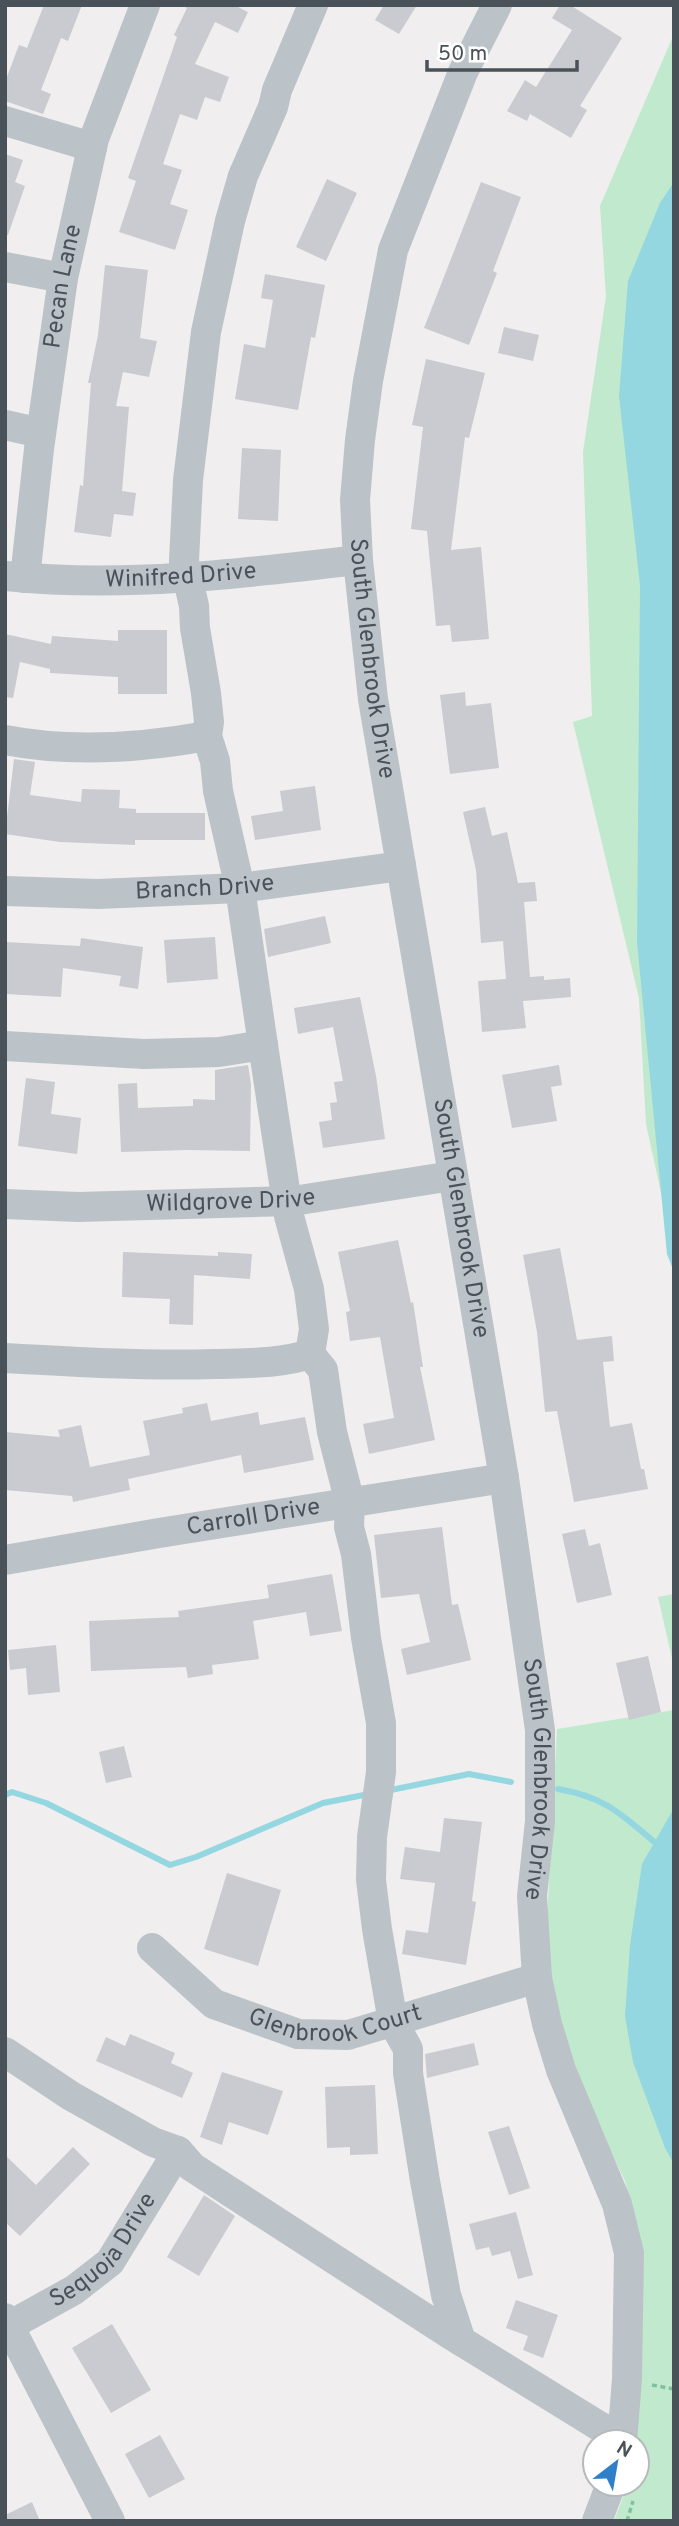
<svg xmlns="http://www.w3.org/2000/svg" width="679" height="2526" viewBox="0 0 679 2526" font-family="Overpass,sans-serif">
<rect width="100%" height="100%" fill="#f0eeee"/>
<path fill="#c1e9cd" d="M674 34V1252L646 1124 639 998 573 722 592 716 583 452 606 296 600 206Z
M674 1594V1667L658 1597Z
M674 1710V2521H614L628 2484H637V2442H635L642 2254 625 2181 589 2106 544 1977 557 1729Z"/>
<path fill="#94d7e0" d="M674 182V1272L667 1254 637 942 640 585 619 396 628 281 660 203Z
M674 1808V2164L665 2148 633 2062 625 2016 630 1945 642 1864Z"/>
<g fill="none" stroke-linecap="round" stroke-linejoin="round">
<path stroke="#94d7e0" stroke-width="6" d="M558 1789C606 1797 622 1815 658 1845
M386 1791 469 1774 511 1782
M5 1795 12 1792 46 1803 170 1865 196 1857 323 1803 369 1794"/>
</g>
<path fill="#c9cbd0" d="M44 5H82L68 41 61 38 41 90 51 94 43 114 5 101V82L19 45 27 48Z
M180 5H234L248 12 238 33 215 22 195 64 229 77 220 102 205 97 197 120 180 114 163 164 182 170 170 204 188 210 175 250 119 232 136 181 128 178 177 37 174 35 187 8Z
M384 5H417L399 34 375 20Z
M560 5H570L622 38 580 106 587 110 571 138 530 114 527 121 507 111 525 80 536 87 572 30 552 18Z
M5 154 23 160 15 182 25 186 8 235H5Z
M327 179 357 193 326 261 296 247Z
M481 182 521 197 493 271 497 273 469 345 424 328Z
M105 265 148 270 140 338 157 341 149 377 123 372 116 406 129 407 122 491 136 493 133 516 114 514 111 537 74 532 80 485 83 486 91 383H88L98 335Z
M265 274 325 285 315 338 311 337 298 410 235 399 244 344 265 348 273 300 261 298Z
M504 327 539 335 533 361 498 353Z
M426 359 485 373 469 438 465 437 451 550 481 547 489 639 452 642 450 625 436 626 427 531 411 529 423 427 412 425Z
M242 448 281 450 278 521 238 519Z
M118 630H167V694H118V677L50 673V669L20 662 13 698 5 697V634L51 644 52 636 118 641Z
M465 692 466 706 491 703 499 768 450 774 440 695Z
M14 759 35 762 30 795 81 802 82 789 120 790 119 808 136 809V813H205V840H135V845L60 842 5 834Z
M315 786 321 830 255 840 251 816 283 811 280 791Z
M485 807 492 836 507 832 518 883 535 882 537 901 524 902 530 977 544 976V980L570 978 571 997 523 1001 526 1028 482 1032 478 981 506 979 503 941 481 943 476 870 463 812Z
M325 916 331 943 268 957 264 929Z
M215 937 218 979 167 983 164 940Z
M81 938 143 947 138 989 119 986 121 976 63 968 61 997 5 994V942L80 946Z
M360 997 376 1076 385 1139 323 1148 319 1122 332 1120 330 1103 337 1102 334 1082 343 1081 333 1027 298 1034 294 1008Z
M248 1065 251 1084 250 1151 187 1150 121 1152 118 1084 137 1083 138 1108 193 1106V1099L215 1100V1070Z
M559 1065 562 1085 551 1087 557 1121 512 1128 502 1075Z
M26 1078 55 1082 51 1114 81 1118 77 1154 18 1146Z
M398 1240 411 1303 413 1302 423 1367H420L435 1440 369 1454 363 1424 394 1418 380 1337 350 1341 346 1312 350 1311 338 1252Z
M560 1248 577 1340 612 1336 614 1361 603 1362 610 1427 632 1423 641 1469H644L648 1489 574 1502 557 1411 545 1412 537 1332 523 1255Z
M123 1252 218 1256V1252L252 1254 250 1279 194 1275 193 1325 169 1324 170 1299 122 1297Z
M207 1403 211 1421 258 1412 260 1425 305 1417 314 1460 244 1473 241 1455 128 1479 130 1490 73 1502 72 1496 5 1490V1432L60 1437 58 1430 81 1425 90 1467 150 1455 143 1421 183 1413 182 1408Z
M442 1527 452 1605 458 1604 471 1660 407 1675 401 1649 430 1642 419 1594 381 1598 374 1535Z
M585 1529 589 1546 600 1543 612 1595 577 1603 562 1534Z
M332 1574 342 1631 310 1636 306 1612 253 1621 259 1659 212 1665 213 1674 188 1678 186 1667 91 1671 89 1621 179 1617 178 1611 269 1598 267 1585Z
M56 1645 60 1692 28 1695 26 1668 10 1670 8 1650Z
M648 1656 661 1712 629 1720 616 1663Z
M124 1746 132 1777 106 1783 99 1752Z
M444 1818 482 1822 472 1901 476 1902 466 1965 402 1954 406 1930 428 1933 435 1883 400 1879 405 1847 440 1852Z
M227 1873 281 1890 258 1966 204 1949Z
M130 2034 175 2053 171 2063 193 2073 182 2098 96 2061 106 2037 125 2046Z
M474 2043 479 2065 427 2078 425 2054Z
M222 2072 283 2091 268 2135 229 2122 222 2145 200 2137Z
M375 2085 378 2154 350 2155V2147L327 2148 325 2087Z
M509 2126 530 2188 509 2195 488 2132Z
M73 2147 90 2164 20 2236 5 2222V2155L36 2185Z
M204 2195 235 2216 199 2276 167 2257Z
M516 2212 533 2275 518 2279 510 2251 492 2256 489 2247 476 2250 469 2224Z
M516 2300 558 2315 543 2358 523 2350 528 2336 506 2328Z
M112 2324 151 2390 111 2413 72 2348Z
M160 2435 185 2479 149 2498 125 2454Z
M32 2502 40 2521H5V2515Z"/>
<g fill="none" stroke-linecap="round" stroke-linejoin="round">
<path stroke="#7ec29a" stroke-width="3.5" stroke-dasharray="5 3.5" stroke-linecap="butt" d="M652 2385 674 2389
M637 2487 643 2457
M627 2521 633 2501"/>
<g stroke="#bbc3c8" stroke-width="30">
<path id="s1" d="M497 5 463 72 393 250 368 381 360 440 355 500 358 560 373 699 504 1478 540 1730V1821L532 1896 537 1978 547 2024 561 2070 617 2204 629 2253 627 2379 622 2442"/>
<path d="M5 121 92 147"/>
<path d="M5 267 63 278"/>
<path d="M5 425 41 433"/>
<path id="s2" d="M6 576C123 588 240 574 358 560"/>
<path id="s3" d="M25 578 39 449 63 278 94 139 145 5"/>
<path d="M5 740C72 753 141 748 207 736"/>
<path id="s4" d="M5 891 98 894 240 888 401 866"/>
<path d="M263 1045 240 888 218 791 215 761 207 736 209 722 206 693 195 628 194 606 184 561 188 480 206 332 230 221 243 176 273 107 277 90 313 5"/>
<path d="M5 1046 144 1054 219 1052 263 1045 289 1216 309 1289 314 1329 310 1354 323 1370 332 1432 350 1503 349 1527 356 1554 366 1638 381 1723V1772L372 1837 371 1880 377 1929 393 2022 408 2049V2073L425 2181 446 2295 461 2341"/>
<path id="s5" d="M5 1204 78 1207 293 1201 452 1176"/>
<path d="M5 1358C75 1362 145 1366 214 1364 246 1363 280 1364 310 1354"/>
<path id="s6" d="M5 1560 159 1533 504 1478"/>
<path id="s7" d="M152 1948 214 2004 298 2034 348 2035 537 1978"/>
<path d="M5 2052 71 2096 153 2142 178 2151 192 2167 448 2333 599 2426 622 2437"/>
<path d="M5 2318 110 2521"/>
<path id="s8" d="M5 2328 74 2290 110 2262 178 2151"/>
<path d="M597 2521 611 2484"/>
</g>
</g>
<g text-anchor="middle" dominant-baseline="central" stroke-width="5" stroke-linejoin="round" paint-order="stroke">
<g font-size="24" fill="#485258" stroke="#fff">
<text stroke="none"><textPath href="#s3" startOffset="294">Pecan Lane</textPath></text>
<text stroke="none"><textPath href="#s2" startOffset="175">Winifred Drive</textPath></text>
<text stroke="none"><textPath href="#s1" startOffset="679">South Glenbrook Drive</textPath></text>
<text stroke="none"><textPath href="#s4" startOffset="200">Branch Drive</textPath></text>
<text stroke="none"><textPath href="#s5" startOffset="226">Wildgrove Drive</textPath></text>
<text stroke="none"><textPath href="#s1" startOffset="1246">South Glenbrook Drive</textPath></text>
<text stroke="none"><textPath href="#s6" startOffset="252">Carroll Drive</textPath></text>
<text stroke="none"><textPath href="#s1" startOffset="1813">South Glenbrook Drive</textPath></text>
<text stroke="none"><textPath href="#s7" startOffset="210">Glenbrook Court</textPath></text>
<text stroke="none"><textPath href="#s8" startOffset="128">Sequoia Drive</textPath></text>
</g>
</g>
<rect width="679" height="2526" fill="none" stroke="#485258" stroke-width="14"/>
<g transform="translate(616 2463) rotate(31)"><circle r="33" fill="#ffffff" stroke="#b6babc" stroke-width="2"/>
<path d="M0-5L12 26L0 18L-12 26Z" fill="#3080c8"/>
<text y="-10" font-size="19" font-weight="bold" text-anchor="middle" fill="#485258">N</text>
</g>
<path d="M427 60v10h150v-10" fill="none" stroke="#485258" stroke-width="3.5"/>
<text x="438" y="60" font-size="21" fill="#485258" stroke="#ffffff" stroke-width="5" paint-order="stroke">50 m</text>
</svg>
